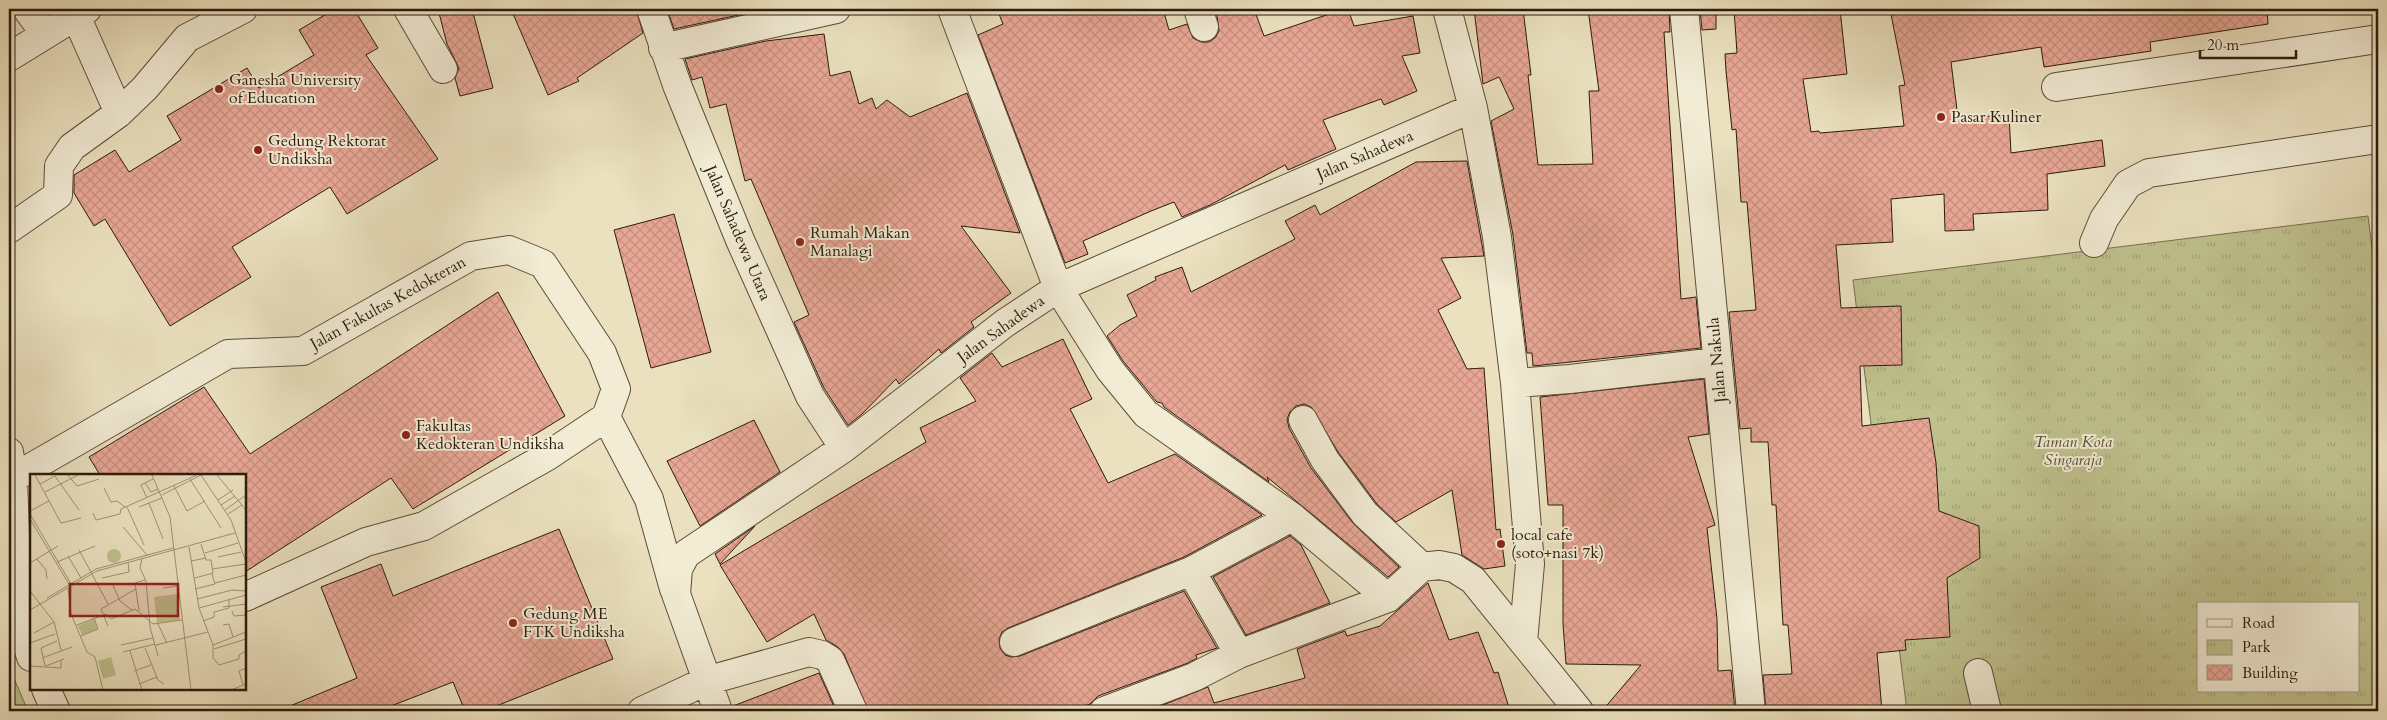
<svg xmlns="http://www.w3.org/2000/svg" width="2387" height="720" viewBox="0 0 2387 720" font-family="Cardo,serif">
<defs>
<pattern id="park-tufts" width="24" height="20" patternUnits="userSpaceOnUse" patternTransform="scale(1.25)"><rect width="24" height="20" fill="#bfc18d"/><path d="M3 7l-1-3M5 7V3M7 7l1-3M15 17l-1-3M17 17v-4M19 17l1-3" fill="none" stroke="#a4a578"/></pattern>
<pattern id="building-cross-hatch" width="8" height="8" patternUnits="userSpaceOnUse" patternTransform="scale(1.25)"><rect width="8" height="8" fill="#e8a795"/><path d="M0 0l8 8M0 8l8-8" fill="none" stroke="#c78f7f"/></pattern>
</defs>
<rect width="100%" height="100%" fill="#ebe1bf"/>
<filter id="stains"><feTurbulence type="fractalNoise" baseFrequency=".004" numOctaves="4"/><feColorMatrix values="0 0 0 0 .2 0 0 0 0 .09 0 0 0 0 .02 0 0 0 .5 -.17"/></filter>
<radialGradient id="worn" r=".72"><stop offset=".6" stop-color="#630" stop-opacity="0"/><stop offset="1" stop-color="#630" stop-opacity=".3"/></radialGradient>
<path fill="#bfc18d" stroke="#766e4d" d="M9 667 28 711H9Z"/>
<path fill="url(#park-tufts)" stroke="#766e4d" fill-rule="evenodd" d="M2368 216 2378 296V711H1907L1853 280ZM2198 604H2358V691H2198Z"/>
<path fill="url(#building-cross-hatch)" stroke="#2c1b0d" d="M335 9H354L378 48 366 55 438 159 347 214 330 187 232 247 251 277 170 326 105 219 94 226 74 193V175L115 150 129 172 181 140 167 116 247 68 259 88 314 55 299 30Z
M438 9H472L493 88 460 96 455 78 459 68 447 44Z
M511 9H636L643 33 577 78 579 81 548 95Z
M667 9H766L674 29Z
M997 9H1163L1169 30 1187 24 1193 38 1201 42H1209L1215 38 1219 31 1216 9H1254L1264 36 1344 9H1348L1354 26 1413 16 1420 53 1402 56 1417 91 1384 105 1381 99 1323 120 1336 149 1288 170 1285 165 1210 205 1182 217 1174 202 1151 211 1083 241 1088 254 1065 263 978 35 1003 24Z
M1474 9H1523L1531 75H1528L1538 165 1593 164 1589 91H1599L1588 9H1669L1670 32H1664L1681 299 1696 297 1701 348 1533 366 1532 353H1527L1513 235 1491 121 1514 109 1499 77 1483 84Z
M1700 9H1716V29L1702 30Z
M1734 9H1840L1847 74 1803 79 1811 132 1819 131 1820 133 1904 126 1899 86 1905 85 1890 9H2267L2268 24 2150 42 2151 51 2044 67 2041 47 1951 62 1958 118 2009 115 2011 153 2102 140 2105 166 2047 174 2048 210 1973 214 1974 230 1945 231 1944 194 1891 199 1893 242 1836 245 1841 308 1901 306 1902 365 1860 366 1862 426 1929 418 1936 463 1939 511 1979 526 1980 558 1947 578 1950 637 1905 640 1906 650 1877 653 1882 711H1766L1763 675 1792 674 1788 625H1783L1776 505H1772L1768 442H1751V428L1740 429 1729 312 1756 310 1747 202H1741L1736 129 1732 130 1726 71 1725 54 1737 53Z
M824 34 830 76 850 71 859 104 872 98 876 109 887 100 910 117 967 93 1020 233 961 226 1011 293 971 322 974 327 941 353 939 349 899 384 896 379 862 414 848 425 824 388 794 322 809 315 751 179 745 181 726 104 710 108 702 77 692 80 685 59 766 41Z
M1467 161 1484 256 1441 258 1461 298 1438 310 1467 369 1484 368 1496 530 1500 529 1505 566 1484 569 1462 555 1452 490 1396 522 1377 504 1338 452 1311 407 1304 404 1296 406 1290 412 1287 419 1289 428 1311 468 1353 523 1399 567 1388 577 1267 477 1269 482 1164 407 1162 403 1157 402 1123 361 1107 336 1120 325 1137 316 1127 295 1156 280 1155 277 1182 267 1191 292 1295 239 1285 221 1315 205 1320 215 1416 162Z
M674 214 711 352 651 368 614 230Z
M498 292 565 416 413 509 391 478 245 572V475H100L89 457 204 387 250 454Z
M1063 339 1092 399 1070 409 1108 483 1175 454 1262 515 1184 557 1008 628 1002 632 999 639 1000 648 1005 655 1011 657 1020 656 1184 591 1217 648 1196 655 1197 658 1188 663 1098 696 1090 704 1071 711H868L844 654 838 647 826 640 814 614 767 642 720 565 926 442 920 428 976 401 960 378 992 353 1002 367Z
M1704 379 1709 434 1688 437 1715 525 1707 528 1717 619 1718 671 1731 670 1735 711H1602L1641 665 1566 664 1563 624V505H1548L1540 397Z
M754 420 780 472 700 526 667 461Z
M755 526 720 564 715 554Z
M559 529 613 659 484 711H465L453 682 378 711H278L357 678 321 587 381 564 393 596Z
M1290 536 1301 545 1330 603 1246 635 1213 577Z
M1428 583 1449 640 1478 632 1494 673 1498 672 1510 711H1432L1431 705 1406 711H1148L1208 687 1214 703 1305 678 1297 649 1345 631 1347 636 1380 626Z
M819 673 836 711H733V706Z"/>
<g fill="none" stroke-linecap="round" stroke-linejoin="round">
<g stroke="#5c4c3a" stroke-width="30">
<path id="minor" d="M27 9 45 34
M408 9 443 69
M651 9 677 85 740 240 810 396 844 448
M952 9 1058 288 1110 370 1146 414 1292 517 1388 598
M1198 9 1204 27
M1447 9 1473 108 1497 237 1515 383 1530 564 1523 642
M1684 9 1751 711
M76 16 119 113
M663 48 836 9
M9 57 87 9
M2056 87 2378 39
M9 229 58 195 59 166 72 147 119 113 145 88 187 38 243 9
M2094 243 2104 219 2128 184 2149 173 2378 139
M1515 383 1570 379 1717 362
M606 417 649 499 674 589
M1303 420 1325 460 1365 514 1422 567
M9 452 13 478 18 616 31 657
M13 478 228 354 303 351 471 256 509 250 543 264 602 353 616 389 606 417 546 457 424 526 366 542 245 597
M1191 571 1239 654
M1014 642 1191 571 1292 517
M1978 673 1987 711
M46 689 56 711
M642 711 706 681 809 652 822 655 830 660 853 711
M718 711 676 594 678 569 686 554 844 448 1005 323 1058 288 1473 108
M1104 711 1194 677 1239 654 1388 598 1422 567 1439 565 1454 568 1473 580 1579 711"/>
</g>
<use href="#minor" stroke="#f2ecd5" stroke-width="28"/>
</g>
<g fill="#8f2418" stroke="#f2ecd5" stroke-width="2">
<circle cx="219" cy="89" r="5"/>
<circle cx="1941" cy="117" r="5"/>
<circle cx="258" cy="150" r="5"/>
<circle cx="800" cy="242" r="5"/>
<circle cx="406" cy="435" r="5"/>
<circle cx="1501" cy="544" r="5"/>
<circle cx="513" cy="623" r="5"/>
</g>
<g text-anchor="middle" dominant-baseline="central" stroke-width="4" stroke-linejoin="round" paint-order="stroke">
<g font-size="16" fill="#2c1b0d" stroke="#f2ecd5" text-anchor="start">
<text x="229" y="80">Ganesha University<tspan x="229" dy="18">of Education</tspan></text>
<text x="1951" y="117">Pasar Kuliner</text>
<text x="268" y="141">Gedung Rektorat<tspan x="268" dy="18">Undiksha</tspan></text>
<text x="810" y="233">Rumah Makan<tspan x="810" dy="18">Manalagi</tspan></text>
<text x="416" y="426">Fakultas<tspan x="416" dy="18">Kedokteran Undiksha</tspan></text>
<text x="1511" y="535">local cafe<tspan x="1511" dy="18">(soto+nasi 7k)</tspan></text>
<text x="523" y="614">Gedung ME<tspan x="523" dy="18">FTK Undiksha</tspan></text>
</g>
<g font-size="16" fill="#2c1b0d" stroke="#f2ecd5">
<text transform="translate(1365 155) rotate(-23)">Jalan Sahadewa</text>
<text transform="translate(738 233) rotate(67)">Jalan Sahadewa Utara</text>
<text transform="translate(388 303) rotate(-29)">Jalan Fakultas Kedokteran</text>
<text transform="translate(1001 329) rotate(-36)">Jalan Sahadewa</text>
<text transform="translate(1717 360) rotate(-95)">Jalan Nakula</text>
</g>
<g font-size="16" font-style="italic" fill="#584d33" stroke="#f2ecd5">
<text x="2073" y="442">Taman Kota<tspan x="2073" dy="18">Singaraja</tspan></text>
</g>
</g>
<g transform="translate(30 474)">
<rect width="216" height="216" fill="#ebe1bf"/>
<path d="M77 82a7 7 0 1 1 14 0a7 7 0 1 1-14 0ZM64 145 67 155 52 161 48 152ZM81 183 86 201 73 205 68 187Z" fill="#bfc18d"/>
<path d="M147 120 150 146 127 149 124 123Z" fill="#bfc18d"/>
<path fill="none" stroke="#9f9278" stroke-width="1" d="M5 1 31 49 51 44M38 1 47 12 69 5M122 1 140 43 161 216M171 1 201 46 216 88M187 1 216 36M160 5 191 54M115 9 121 18 128 15M10 10 25 2 49 36M144 12 157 37 175 27M74 14 81 28 87 27 95 33M15 18 48 1M132 21 171 1M117 24 111 11 123 5M188 26 203 16M119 29 133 65M191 31 205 22M97 33 114 71M109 33 132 24M195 36 216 21M0 37 19 27M63 39 66 46 90 40 91 35 167 1M0 40 41 110M198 40 212 31M0 45 40 112M93 53 117 81M159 73 169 134 183 171V184L189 191 209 185V181L216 177M49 76 78 130M175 79 208 69M38 82 51 104M188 83 211 78M112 84 110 94 116 107 120 153M7 85 16 96 17 105M161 87 176 84M27 88 65 72M0 89 28 72M182 95 216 90M72 104 99 98 98 88M165 104 183 99 181 86H176L171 70M82 109 90 127 103 137M185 109 216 101M38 114 41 140 57 178 65 183 73 216M133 114 148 112M165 115 185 110 182 100M0 117 24 148 31 176M17 124 66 95 143 74M167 125 202 116 216 117M193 133 216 130M169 134 216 121M0 136 67 97 205 59M109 137 105 109 115 106M202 137 204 142 216 141M173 147 184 143V138L199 134V125M128 150 137 169M47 151 76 140 81 145 105 135 123 150 152 146M193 151 199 150 203 163M78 152 71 135 106 115M120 153 128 182M4 159 24 148M51 162 68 155 64 144M0 169 25 160M91 171 123 164M126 171 178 158M183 171 216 158M115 174 128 206 134 210M184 175 216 165M100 177 112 216M93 178 125 170M12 184 42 173M0 192 31 194V186M15 192 11 174 27 167M16 192 34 185M104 197 121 191M109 210 127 203M213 211 209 197 216 194M201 216 216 210"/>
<path fill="#8f2418" fill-opacity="0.15" stroke="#8f2418" stroke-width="2.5" d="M40 110H148V142H40Z"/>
<rect width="216" height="216" fill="none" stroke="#2c1b0d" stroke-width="2.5"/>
</g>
<rect width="2387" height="720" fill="none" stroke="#ebe1bf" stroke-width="30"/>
<rect x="10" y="10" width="2367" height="700" fill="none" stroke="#2c1b0d" stroke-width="2.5"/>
<rect x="15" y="15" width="2357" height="690" fill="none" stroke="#2c1b0d"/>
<rect x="2197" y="602" width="162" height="90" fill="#f2ecd5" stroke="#a39885"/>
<rect x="2207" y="619" width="25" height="8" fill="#f2ecd5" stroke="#a39885"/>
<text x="2242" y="628" font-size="15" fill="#2c1b0d">Road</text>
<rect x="2207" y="640" width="25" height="15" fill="url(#park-tufts)" stroke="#a39885"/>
<text x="2242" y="652" font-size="15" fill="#2c1b0d">Park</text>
<rect x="2207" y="665" width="25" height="15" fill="url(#building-cross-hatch)" stroke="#a39885"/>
<text x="2242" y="678" font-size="15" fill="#2c1b0d">Building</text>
<path d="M2200 50v8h96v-8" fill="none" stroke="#2c1b0d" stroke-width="2.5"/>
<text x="2207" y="50" font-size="15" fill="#2c1b0d" stroke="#f2ecd5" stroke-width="4" paint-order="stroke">20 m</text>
<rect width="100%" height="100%" filter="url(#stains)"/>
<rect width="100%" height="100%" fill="url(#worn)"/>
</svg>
